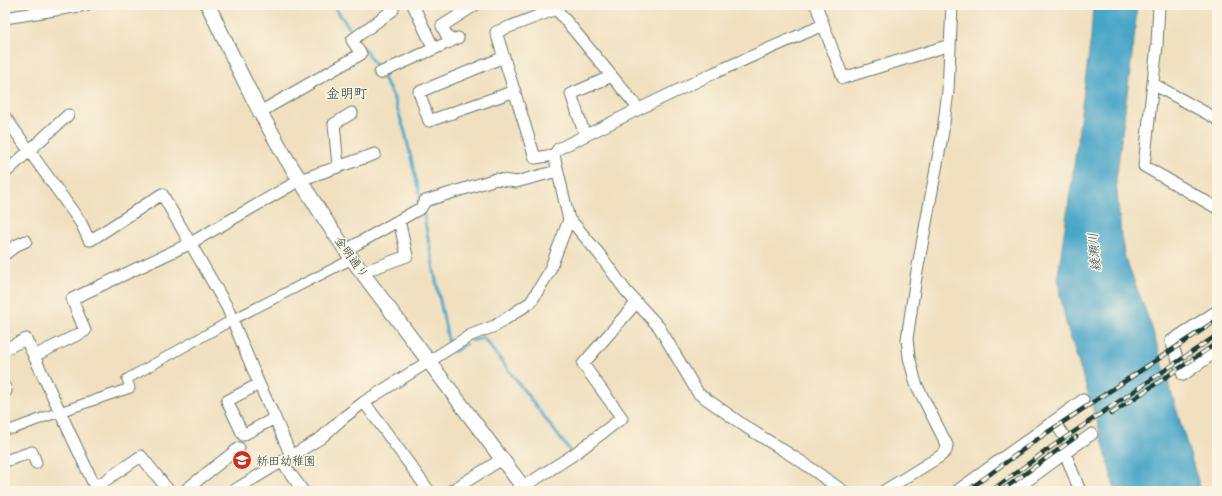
<svg xmlns="http://www.w3.org/2000/svg" width="1222" height="496" viewBox="0 0 1222 496" font-family="Delius,'Klee One',sans-serif">
<rect width="100%" height="100%" fill="#fcf5e5"/>
<filter id="ink" filterUnits="userSpaceOnUse"><feTurbulence type="fractalNoise" baseFrequency=".025" numOctaves="2"/><feDisplacementMap in="SourceGraphic" scale="8" xChannelSelector="R" yChannelSelector="G"/><feConvolveMatrix kernelMatrix="1 2 1 2 8 2 1 2 1" color-interpolation-filters="sRGB"/></filter>
<filter id="wash" filterUnits="userSpaceOnUse"><feTurbulence type="fractalNoise" baseFrequency=".012" numOctaves="4" result="noise"/><feDisplacementMap in="SourceGraphic" scale="16" xChannelSelector="R" yChannelSelector="G"/><feGaussianBlur stdDeviation="0.9" result="paint"/><feColorMatrix in="noise" values="0 0 0 0 0 0 0 0 0 0 0 0 0 0 0 0 0 1.4 0 .05"/><feComposite in="paint" operator="in"/></filter>
<g filter="url(#wash)">
<rect width="100%" height="100%" fill="#f0e0c0"/>
<path fill="#49a6c8" stroke="#34727e" d="M1093 5H1137L1135 31 1116 181 1121 236 1125 258 1151 325 1201 491H1115L1099 428 1066 323 1060 295 1058 275 1073 173 1091 37Z"/>
<g fill="none" stroke-linecap="round" stroke-linejoin="round">
<path stroke="#49a6c8" stroke-width="3" d="M333 5 355 36
M363 47 379 71
M382 76 393 96 405 132 421 201
M423 211 438 291 449 344 454 352 466 344
M471 341 484 338 570 451"/>
</g>
</g>
<g filter="url(#ink)">
<g fill="none" stroke-linecap="round" stroke-linejoin="round">
<g stroke="#687665" stroke-width="11">
<path id="pedestrian" d="M5 429H13L45 417 130 388 127 379 232 320 352 259"/>
</g>
<g stroke="#687665" stroke-width="13">
<path id="minor" d="M413 5 434 49
M553 5 639 109
M816 5 843 78 950 45
M1159 5 1157 45 1144 166 1217 208
M5 18 86 5
M823 25 714 73 639 109 558 149 554 155 569 220 574 224 600 255 626 291 659 327 698 393 746 427 802 462 843 491
M450 42 442 26 475 5
M504 57 419 92 429 121 515 91
M380 73 458 38
M1153 84 1217 119
M260 112 361 54 352 40 393 10 390 5
M5 117 81 223 89 240H91L162 194 227 307 259 384 275 418 291 456
M585 135 571 94 612 76
M554 155 535 158 496 32 556 9
M338 166 334 124 352 113
M5 173 68 115
M346 250 421 208 425 201 496 179 516 182 557 171
M5 254 17 245 26 241
M363 272 407 256 399 220
M1217 311 1171 341 1183 375 1217 351
M5 349 26 339 97 491
M34 356 85 331 72 299 189 244 300 180 375 154
M259 384 227 401 243 435 275 418
M5 387 6 391
M364 402 429 491
M1054 421 1083 400
M1072 448 1092 434
M1065 453 1080 491
M5 461 32 452 36 463
M282 462 303 491
M96 487 141 456 169 491
M523 487 573 455 622 418 583 364 636 303
M184 491 239 448
M233 491 321 438 343 418 364 402 471 335 495 326 531 302 549 272 569 220
M451 491 502 459
M884 491 939 457 946 451 947 445 916 384 909 357 907 339 916 277 943 131 948 91 952 5
M957 491 1054 421 1072 448 1013 491"/>
</g>
<g stroke="#687665" stroke-width="16">
<path id="tertiary" d="M208 5 238 68 260 112 286 158 324 218 352 259 526 491"/>
</g>
<use href="#pedestrian" stroke="#fff" stroke-width="9"/>
<use href="#minor" stroke="#fff" stroke-width="11"/>
<use href="#tertiary" stroke="#fff" stroke-width="14"/>
<g stroke="#1f3d34" stroke-width="4.5">
<path id="rail" d="M1111 414 1217 343
M967 491 1039 438 1217 320
M991 491 1047 450 1217 335
M1001 491 1076 437"/>
</g>
<use href="#rail" stroke="#fcf5e5" stroke-width="3" stroke-dasharray="9" stroke-linecap="butt"/>
</g>
</g>
<defs>
<g id="school-disc" transform="scale(1)"><circle r="9.5" fill="#c8321e" stroke="#fcf5e5"/><path d="M0-5L7-2L0 1L-7-2ZM-4 1L0 2.5L4 1V4Q0 6-4 4Z" fill="#fff"/></g>
</defs>
<g fill-rule="evenodd">
<use href="#school-disc" x="242" y="460"/>
</g>
<g text-anchor="middle" dominant-baseline="central" stroke-width="3" stroke-linejoin="round" paint-order="stroke">
<g font-size="12" fill="#1f3d34" stroke="#fcf5e5">
<text transform="translate(352 257) rotate(54)">金明通り</text>
</g>
<g font-size="12" fill="#1f3d34" stroke="#fcf5e5" text-anchor="start">
<text x="256" y="460">新田幼稚園</text>
</g>
<g font-size="13" font-style="italic" fill="#2c5c60" stroke="#fcf5e5">
<text transform="translate(1094 252) rotate(-95)">綾瀬川</text>
</g>
<g font-size="14" fill="#1f3d34" stroke="#fcf5e5">
<text x="347" y="93">金明町</text>
</g>
</g>
<rect width="1222" height="496" fill="none" stroke="#fcf5e5" stroke-width="20"/>
</svg>
